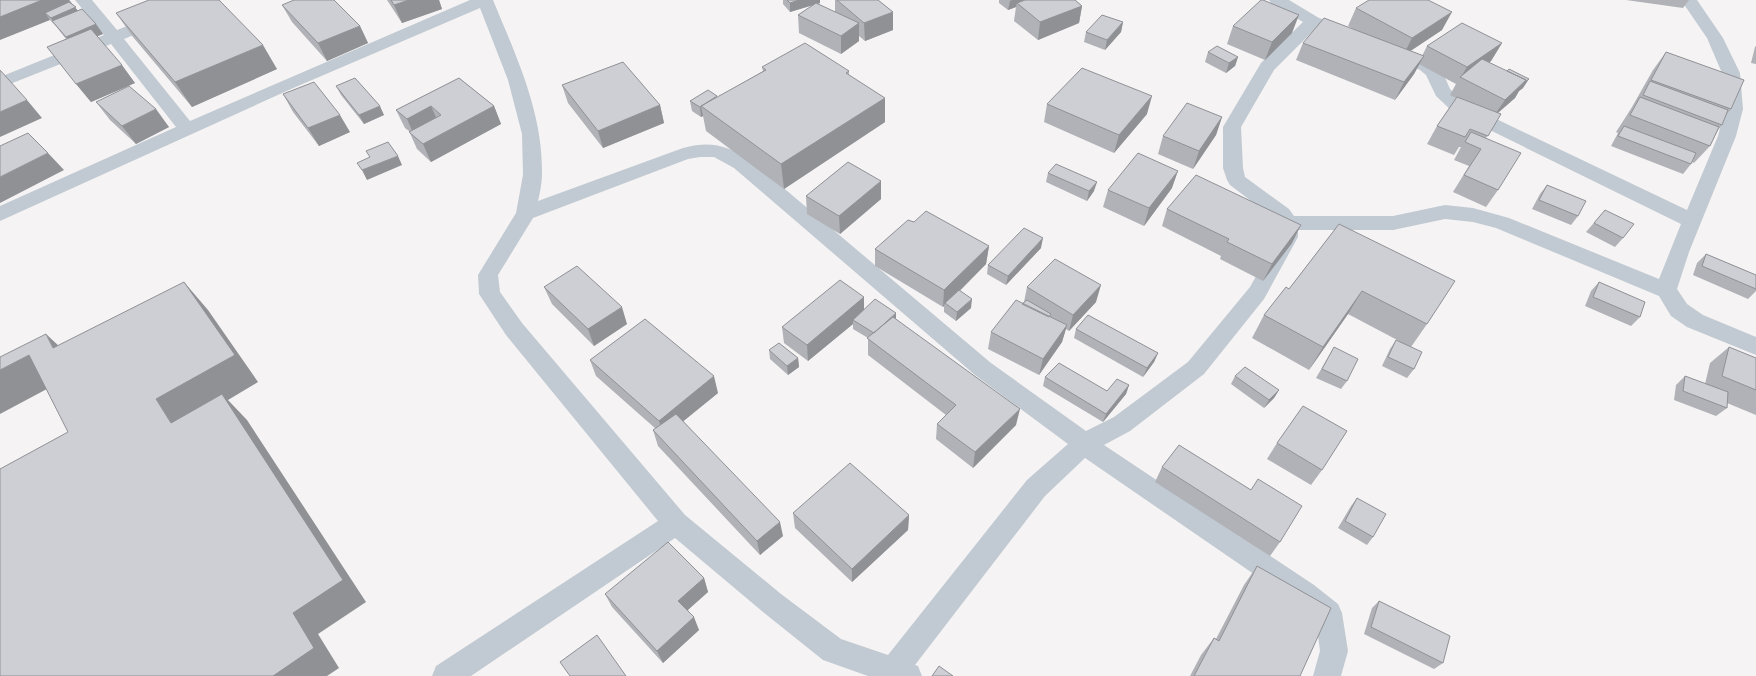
<svg xmlns="http://www.w3.org/2000/svg" width="1756" height="676" viewBox="0 0 1756 676" font-family="Commissioner,sans-serif">
<rect width="100%" height="100%" fill="#f5f3f3"/>
<g fill="none" stroke-linecap="round" stroke-linejoin="round">
<path fill="#c1cad2" fill-rule="evenodd" d="M75 0H92L117 30 192 0H214L212 3 124 39 190 121 470 0H493C516 56 543 112 542 174 542 183 540 192 538 201L683 148C710 141 724 145 748 158L991 363 1086 431 1114 417 1188 362 1250 287 1278 237V224L1275 219 1230 185 1227 180 1223 168V127L1261 63 1303 22 1271 3 1269 0H1289L1319 18 1332 22 1334 26 1332 30 1326 31 1316 28 1274 70 1241 127 1243 168 1245 177 1289 209 1294 216H1393L1445 205 1473 208 1509 218 1659 279 1681 224 1453 112 1436 96 1426 75 1420 70 1399 60 1396 56 1399 52 1405 51 1411 52 1432 62 1443 73 1450 89 1465 104 1687 210 1718 136 1725 109 1722 73 1707 38 1681 0H1697L1723 38 1740 73 1743 109 1736 136 1689 252 1677 289 1687 304 1703 315 1756 337V355L1687 327 1671 316 1659 296 1496 228 1473 222 1445 219 1393 230H1298V237L1264 299 1204 374 1130 431 1104 445 1314 585 1338 604 1342 613 1348 651 1341 676H1313L1320 651 1316 620 1296 603 1085 458 1045 496 915 665 918 666 922 676H868L823 660 763 612 675 538 471 676H432L436 666 658 521 506 335 479 294 478 275 516 213 523 175 522 134 508 80 480 8 291 89 0 221V206L176 127 111 44 0 88V77L104 35ZM700 157H714L734 168 975 375 1068 444 1027 480 888 655 841 639 781 594 685 515 522 323 500 292 498 275 533 218 688 159Z"/>
</g>
<path fill="#b0b2b7" d="M0 0H69L78 11 96 24 103 34 97 36 135 83 91 102 47 47 66 39 55 25 50 20Z
M387 0H439L442 9 402 23Z
M783 0H820V3L818 4 835 12V0H878L893 12V30L865 41 859 36V41L841 54 799 33 798 15 813 5 790 12 783 4Z
M999 0H1075L1082 6 1079 23 1038 40 1014 21 1016 7 1008 10 999 3Z
M1626 0H1689L1683 8Z
M334 1 360 26 368 43 327 61 292 22 282 5Z
M1356 8 1442 30 1410 51 1422 56 1427 46 1502 43 1491 61 1489 62 1523 88 1519 91 1515 98 1498 113 1501 114 1486 138 1498 190 1486 207 1453 192 1469 166 1454 160 1461 147H1459L1454 155 1427 144 1437 126 1456 98 1450 95 1456 84 1419 64 1414 74 1395 100 1296 60 1303 43 1361 33 1348 26Z
M116 13 277 69 192 107 133 37Z
M1123 22 1121 32 1105 50 1084 42 1086 32Z
M1233 26 1292 33 1265 60 1227 44Z
M1756 46V64L1751 63 1755 47Z
M1208 52 1238 57 1235 66 1226 73 1205 62Z
M1666 52 1731 109 1726 115 1722 125 1718 130 1710 146 1694 163 1692 162 1691 164 1683 174 1611 146 1618 133 1616 132 1627 115 1632 107 1653 70Z
M762 67 849 71V75L885 122 784 189 706 131 703 116 701 117 692 111 690 101 718 97 763 71Z
M459 78 494 106 501 124 431 162 417 149 409 131 405 128 396 110Z
M562 85 660 105 664 123 603 148 568 103Z
M336 86 384 115 364 124 341 95Z
M283 94 350 132 319 146 293 112Z
M96 102 169 127 136 144 110 120Z
M1047 104 1147 114 1114 153 1044 122Z
M1222 117 1216 135 1193 169 1158 154 1163 136Z
M1048 173 1094 191 1087 201 1046 182Z
M1547 185 1578 216 1571 225 1532 209 1540 194Z
M1172 188 1144 226 1103 207 1108 190Z
M806 196 881 199 840 234 807 214Z
M1167 209 1292 243 1263 281 1220 259 1221 256 1162 226Z
M1605 210 1623 238 1615 247 1586 232Z
M914 222 989 246 986 264 960 291 971 308 956 321 944 312V306L943 307 875 266V249Z
M1339 224 1427 324 1411 347 1414 369 1407 378 1382 366 1390 349 1396 340 1401 342 1348 314 1309 370 1252 338 1264 315 1289 289Z
M1041 248 1006 285 987 274 988 265Z
M1706 254 1756 275V291L1748 299 1693 275 1697 263Z
M1599 282 1640 317 1631 326 1585 306 1591 291Z
M544 287 627 324 594 346 552 304Z
M1027 287 1096 302 1069 331 1066 329 1062 342 1039 375 988 349 991 332 1024 302Z
M864 297V309L896 319 1016 425 973 468 936 439 937 424 946 415 868 355V338L853 329V324L808 361 784 343 782 327Z
M1076 329 1158 353 1154 362 1143 377 1074 338Z
M1334 347 1347 381 1341 389 1316 378Z
M1729 347 1756 358V415L1727 403V408L1716 416 1674 400 1676 385 1685 376 1705 384 1710 363Z
M769 350 798 358 799 367 788 375 770 359Z
M590 360 718 393 683 421 783 536 760 555 658 446 653 430 656 429 596 376Z
M1235 376 1279 390 1274 398 1264 408 1231 384Z
M1045 377 1107 391 1129 385 1126 394 1103 422 1043 386Z
M1277 443 1322 470 1311 485 1267 459Z
M1162 467 1280 542 1270 556 1155 482Z
M1357 498 1373 537 1367 545 1338 528 1351 506Z
M793 513 909 515 908 530 852 582 795 528Z
M1257 566 1300 676H1190L1201 655 1214 638 1216 639 1244 585Z
M704 578 708 592 688 610 699 630 663 663 612 607 605 594Z
M1379 601 1443 663 1434 669 1364 634 1372 608Z"/>
<path fill="#909195" d="M23 0H69L83 17 58 28 51 18 45 13 50 20 0 40V17Z
M409 0H439L442 9 402 23 394 5Z
M799 0H820V3L790 12V3Z
M1012 0H1023L1022 5 1017 3 1016 7 1008 10 1010 1Z
M1082 6 1079 23 1038 40 1040 22Z
M893 12V30L865 41 864 23Z
M1452 12 1442 30 1403 56 1412 38Z
M1299 15 1292 33 1265 60 1272 42Z
M1123 22 1121 32 1105 50 1107 40Z
M859 23V41L841 54V36Z
M96 24 103 34 73 46 66 37Z
M360 26 368 43 327 61 318 43Z
M1502 43 1491 61 1465 79 1461 77 1467 67Z
M263 45 277 69 192 107 175 82Z
M1424 56 1414 74 1395 100 1404 82Z
M1238 57 1235 66 1226 73 1229 63Z
M122 65 135 83 91 102 76 84Z
M1529 79 1523 88 1519 91 1515 98 1493 117 1505 100 1526 80Z
M717 96 701 106 703 116 701 117 700 107Z
M1152 96 1147 114 1114 153 1119 135Z
M885 98V122L784 189 781 164Z
M27 100 42 118 0 137V112Z
M660 105 664 123 603 148 598 131Z
M380 106 384 115 364 124 359 115Z
M431 106 439 124 415 137 407 119Z
M494 106 501 124 431 162 423 144Z
M156 109 169 127 136 144 122 126Z
M340 115 350 132 319 146 308 128Z
M1222 117 1216 135 1193 169 1199 151Z
M48 153 64 170 0 203V177Z
M398 156 402 165 367 180 362 170Z
M1178 171 1172 188 1144 226 1149 208Z
M881 181V199L840 234 839 216Z
M1097 182 1094 191 1087 201 1089 191Z
M1301 225 1292 243 1263 281 1272 264Z
M1043 238 1041 248 1006 285 1008 276Z
M989 246 986 264 946 304 945 303 944 306 943 307 944 290Z
M184 282 208 310 258 382 228 400 247 420 366 602 318 634 339 668 327 676H273L171 423 156 399Z
M1101 285 1096 302 1069 331 1073 315Z
M1362 291 1348 314 1309 370 1323 347Z
M864 297V314L853 320V324L808 361 807 345Z
M972 299 971 308 956 321 957 312Z
M622 307 627 324 594 346 588 329Z
M896 313V322L874 334Z
M1067 325 1062 342 1039 375 1043 359Z
M46 334 75 361 53 348Z
M1158 353 1154 362 1143 377 1147 368Z
M29 355 60 382 0 414V370Z
M798 358 799 367 788 375 787 366Z
M714 376 718 393 664 437 659 421Z
M1129 385 1126 394 1103 422 1106 414Z
M1279 390 1274 398 1264 408 1269 400Z
M1020 409 1016 425 973 468 975 452Z
M909 515 908 530 852 582V569Z
M780 522 783 536 760 555 757 541Z
M704 578 708 592 683 614 678 601Z
M694 617 699 630 663 663 657 651Z"/>
<path fill="#cdcfd5" stroke="#909195" d="M0 0H42L0 17Z
M149 0H219L263 45 175 82 116 13Z
M294 0H334L360 26 318 43 282 5Z
M391 0H409L394 5Z
M787 0H799L790 3Z
M837 0H878L893 12 864 23Z
M1025 0H1075L1082 6 1040 22 1017 3Z
M1261 0H1263L1299 15 1272 42 1233 26Z
M1369 0H1428L1452 12 1412 38 1356 8Z
M69 2 76 7 51 18 45 13Z
M816 3 859 23 841 36 798 15Z
M82 9 96 24 66 37 52 21Z
M1102 15 1123 22 1107 40 1086 32Z
M1324 18 1424 56 1404 82 1303 43Z
M1462 23 1502 43 1467 67 1427 46Z
M91 29 122 65 76 84 47 47Z
M805 43 849 71 846 73 885 98 781 164 701 106 766 70 762 67Z
M1217 46 1238 57 1229 63 1208 52Z
M1666 52 1744 80 1731 109 1651 80Z
M1482 59 1526 80 1505 100 1460 77Z
M623 62 660 105 598 131 562 85Z
M1082 68 1152 96 1119 135 1047 104Z
M1509 69 1529 79 1525 82 1526 80 1507 71Z
M0 70 27 100 0 112Z
M355 78 380 106 359 115 336 86Z
M459 78 494 106 423 144 409 132 441 115 431 106 407 119 396 110Z
M1650 81 1728 110 1722 125 1643 95Z
M314 82 340 115 308 128 283 94Z
M129 86 156 109 122 126 96 102Z
M708 90 717 96 700 107 690 101Z
M1457 97 1501 114 1488 136 1470 129 1465 137 1437 126Z
M1640 97 1719 127 1710 146 1630 115Z
M1187 103 1222 117 1199 151 1163 136Z
M1624 126 1696 153 1691 164 1618 136Z
M1471 132 1521 153 1498 190 1464 175 1481 149 1465 142Z
M28 133 48 153 0 177V146Z
M388 142 398 156 362 170 357 163 370 157 366 151Z
M1138 153 1178 171 1149 208 1108 190Z
M848 162 881 181 839 216 806 196Z
M1056 164 1097 182 1089 191 1048 173Z
M1196 175 1301 225 1272 264 1227 242 1229 239 1167 209Z
M1547 185 1586 201 1578 216 1539 200Z
M1605 210 1634 224 1623 238 1594 223Z
M926 211 989 246 944 290 875 249 908 220 914 222Z
M1339 224 1455 281 1427 324 1362 291 1323 347 1264 315 1286 287 1289 289Z
M1024 228 1043 238 1008 276 988 265Z
M1706 254 1756 275V289L1702 266Z
M1055 259 1101 285 1073 315 1027 287Z
M577 266 622 307 588 329 544 287Z
M840 280 864 297 807 345 782 327Z
M184 282 235 355 156 399 171 423 222 394 343 580 293 613 314 648 273 676H0V469L68 432 29 355 0 370V357L46 334 53 348Z
M1599 282 1645 302 1640 317 1593 297Z
M959 290 972 299 957 312 945 303Z
M875 299 896 313 874 333 853 320Z
M1016 300 1067 325 1043 359 991 332Z
M1027 300 1051 314 1049 317 1022 304Z
M1088 315 1158 353 1147 368 1076 329Z
M893 317 1020 409 975 452 937 424 956 405 867 338Z
M645 319 714 376 659 421 590 360Z
M1396 340 1422 352 1414 369 1388 357Z
M779 343 798 358 787 366 769 350Z
M1334 347 1358 359 1347 381 1322 369Z
M1729 347 1756 358V390L1722 376Z
M1059 363 1107 391 1117 379 1129 385 1106 414 1045 377Z
M1245 367 1279 390 1269 400 1235 376Z
M1685 376 1728 392 1727 408 1683 391Z
M1303 406 1347 431 1322 470 1277 443Z
M676 414 780 522 757 541 653 430Z
M1179 445 1251 490 1258 479 1302 506 1280 542 1162 467Z
M850 463 909 515 852 569 793 513Z
M1357 498 1386 514 1373 537 1345 521Z
M668 542 704 578 678 601 694 617 657 651 605 594Z
M1257 566 1331 608 1300 676H1194L1214 638 1219 641Z
M1379 601 1450 636 1443 663 1371 627Z
M597 635 626 676H570L560 662Z
M939 666 953 676H932Z"/>
</svg>
